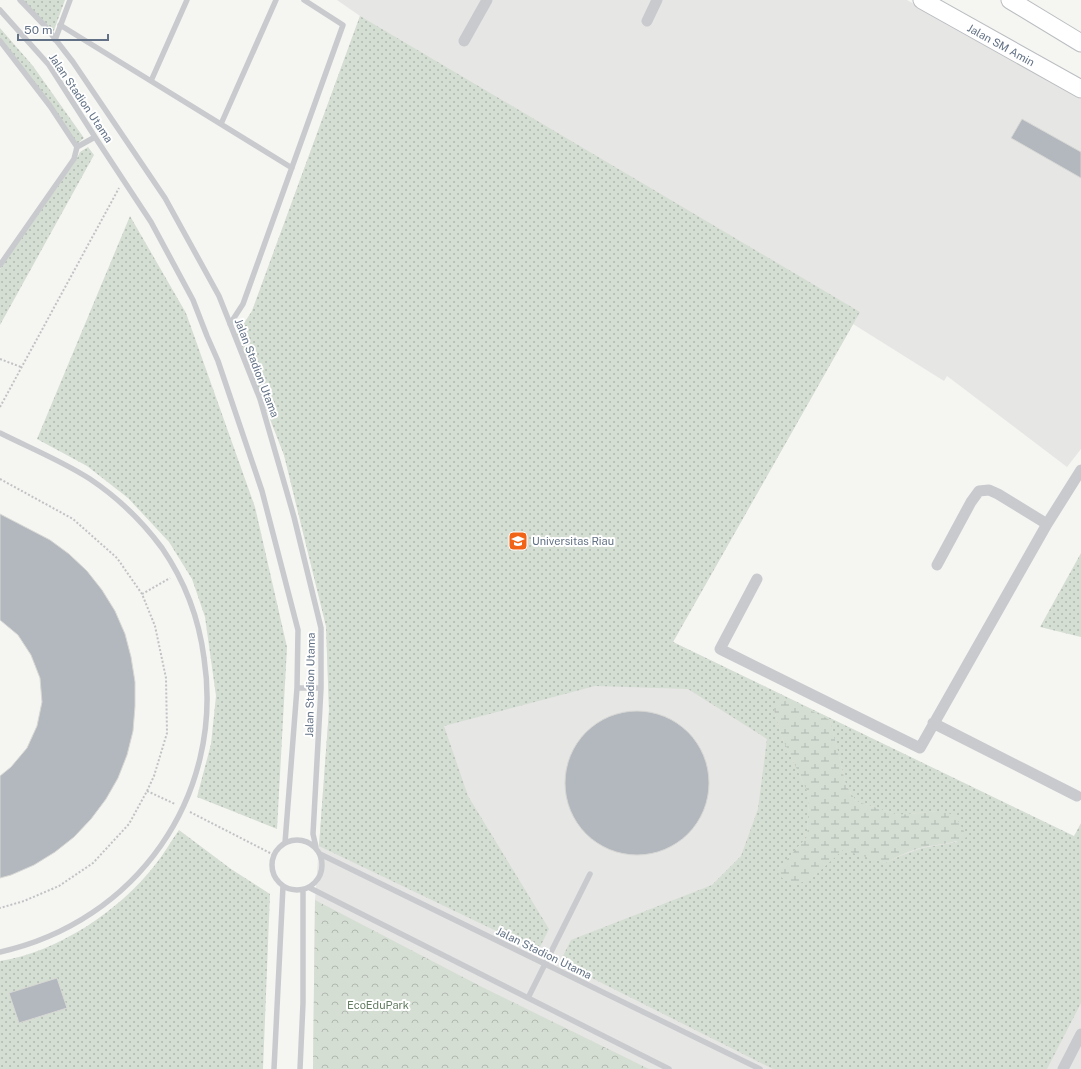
<svg xmlns="http://www.w3.org/2000/svg" width="1081" height="1069" viewBox="0 0 1081 1069" font-family="'Public Sans',sans-serif">
<defs>
<pattern id="grass-dots" width="8" height="8" patternUnits="userSpaceOnUse"><rect width="8" height="8" fill="#d5ded2"/><path d="M2 2h.1M6 6h.1" fill="none" stroke="#b0b8b0" stroke-width="1.8" stroke-linecap="round"/></pattern>
<pattern id="wetland-marsh" width="20" height="14" patternUnits="userSpaceOnUse"><rect width="20" height="14" fill="#d5ded2"/><path d="M1 5h8M5 5V1M11 12h8M15 12V8" fill="none" stroke="#b0b8b0"/></pattern>
<pattern id="park-crowns" width="20" height="18" patternUnits="userSpaceOnUse"><rect width="20" height="18" fill="#d5ded2"/><path d="M2 6a3 3 0 1 1 6 0M12 15a3 3 0 1 1 6 0" fill="none" stroke="#b0b8b0"/></pattern>
</defs>
<rect width="100%" height="100%" fill="#f5f6f2"/>
<path fill="#e6e6e5" d="M337 0H907L1081 99V449L1067 467 947 376 944 381 853 324 673 642 1081 840V1069H313L315 900 329 710 326 626 284 455 237 334 252 311 360 16Z"/>
<path fill="url(#grass-dots)" fill-rule="evenodd" d="M23 0H65L53 33Z
M360 16 860 312 673 642 1074 836 1081 823V1003L1047 1069H773L560 962 571 940 712 885 741 856 758 809 767 739 688 689 595 686 444 726 468 796 549 929 538 951 319 846 329 710 326 626 284 455 237 334 252 311ZM774 710 830 720 846 785 856 801 898 815 938 811 957 842 922 848 900 856 885 863 843 849 811 879 778 869 807 837 809 795 783 740Z
M0 28 33 66 84 138 77 144 0 39Z
M88 147 94 155 0 325V269L75 162 80 152Z
M130 216 186 313 255 507 287 647 277 829 197 797 211 744 216 696 205 617 192 579 169 542 128 498 87 466 37 439Z
M1081 553V637L1040 627Z
M179 830 231 869 270 894 263 1069H0V961C58 952 119 911 155 865 164 854 171 841 179 830Z"/>
<path fill="url(#wetland-marsh)" d="M777 694 830 720 846 785 856 801 898 815 938 811 955 815 967 837C953 844 939 844 924 847 910 850 897 857 885 863L843 850 811 879 794 885 779 876 778 869 807 837 809 795 783 740 774 710Z"/>
<path fill="url(#park-crowns)" d="M315 900 482 987 649 1069H313Z"/>
<path fill="#b2b8be" stroke="#d7d7d4" d="M1022 119 1081 152V178L1011 138Z
M0 514 50 540 69 554 87 571 102 590 115 611 125 634 131 657 135 682V706L133 731 127 755 118 778 106 799 91 819 74 837 55 852 34 865 11 875 0 878V776L11 767 27 748 37 726 42 702 40 678 31 655 18 635 0 620Z
M565 783a72 72 0 1 1 144 0a72 72 0 1 1-144 0Z
M57 978 67 1008 19 1023 9 993Z"/>
<g fill="none" stroke-linecap="round" stroke-linejoin="round">
<g stroke="#babdc1" stroke-width="19">
<path id="primary" d="M922 0 1081 89
M1010 0 1081 43"/>
</g>
<path stroke="#c0c2c4" stroke-width="2" stroke-dasharray="2 2" stroke-linecap="butt" d="M0 359 21 367
M0 407 119 188
M0 479 73 519 117 558 142 594 155 626 166 678 167 733 154 776 147 791 129 824 93 863 59 886 24 901 0 908
M142 594 170 578
M147 791 175 804
M190 812 274 855"/>
<path stroke="#c8cace" stroke-width="5.5" d="M20 0 45 26 73 62 165 198 219 296 260 399 294 517 321 628V688L313 834 316 847
M0 10 49 65 95 137 151 222 193 300 207 336 218 361 262 491 298 630 297 688 285 843
M60 25 292 168
M55 40 70 0
M0 41 50 106 77 147 74 159 0 265
M151 81 187 0
M221 124 276 0
M77 147 95 137
M230 324 243 304 343 25 304 0
M0 433C30 448 62 461 90 479 117 497 142 521 162 548 184 580 199 619 204 658 225 796 136 922 0 952
M297 688H321
M272 865a25 25 0 1 1 50 0a25 25 0 1 1-50 0Z
M320 854 760 1069
M310 888 669 1069
M528 998 590 874
M274 1069 283 886
M300 1069 303 1003V890"/>
<path stroke="#c8cace" stroke-width="11" d="M647 21 657 0
M464 41 487 0
M937 565 971 502 979 491 989 490 998 494 1047 524
M757 579 720 649 920 748 1047 524 1081 470
M933 723 1077 796
M1063 1069 1081 1034"/>
<use href="#primary" stroke="#fff" stroke-width="17"/>
</g>
<defs>
<g id="university-square" transform="scale(1)"><rect x="-9" y="-9" width="18" height="18" rx="4" fill="#f16417" stroke="#fff"/><path d="M0-5L7-2L0 1L-7-2ZM-4 1L0 2.5L4 1V4Q0 6-4 4Z" fill="#fff"/></g>
</defs>
<g fill-rule="evenodd">
<use href="#university-square" x="518" y="541"/>
</g>
<g text-anchor="middle" dominant-baseline="central" stroke-width="4" stroke-linejoin="round" paint-order="stroke">
<g font-size="11" fill="#627185" stroke="#fff">
<text transform="translate(1001 45) rotate(29)">Jalan SM Amin</text>
<text transform="translate(81 98) rotate(56)">Jalan Stadion Utama</text>
<text transform="translate(257 368) rotate(69)">Jalan Stadion Utama</text>
<text transform="translate(310 685) rotate(-89)">Jalan Stadion Utama</text>
<text transform="translate(544 953) rotate(26)">Jalan Stadion Utama</text>
</g>
<g font-size="11" fill="#627185" stroke="#fff" text-anchor="start">
<text x="532" y="541">Universitas Riau</text>
</g>
<g font-size="11" fill="#647c62" stroke="#fff">
<text x="378" y="1005">EcoEduPark</text>
</g>
</g>
<path d="M18 34v6h90v-6" fill="none" stroke="#627185" stroke-width="2"/>
<text x="24" y="34" font-size="12" fill="#627185" stroke="#ffffff" stroke-width="3" paint-order="stroke">50 m</text>
</svg>
